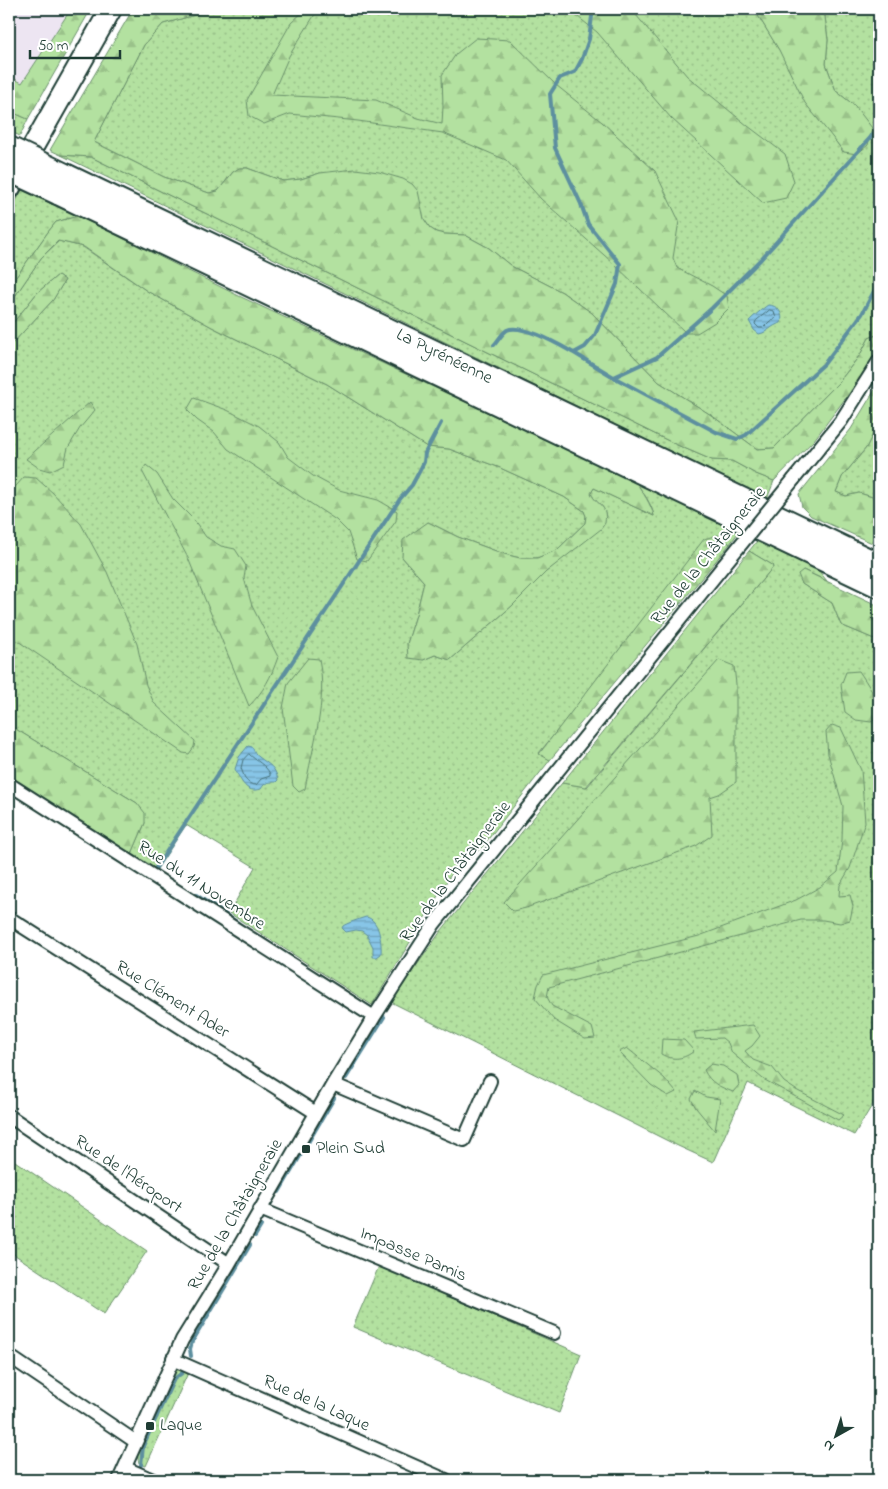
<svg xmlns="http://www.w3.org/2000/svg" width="888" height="1489" viewBox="0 0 888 1489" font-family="'Indie Flower',sans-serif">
<defs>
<pattern id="grass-dots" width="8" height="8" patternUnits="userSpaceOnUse" patternTransform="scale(1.25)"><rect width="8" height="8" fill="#b3e1a0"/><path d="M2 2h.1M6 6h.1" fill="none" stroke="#9ac28a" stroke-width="1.8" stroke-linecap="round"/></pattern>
<pattern id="forest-firs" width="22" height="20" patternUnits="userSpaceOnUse" patternTransform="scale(1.25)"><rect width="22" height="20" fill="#b3e1a0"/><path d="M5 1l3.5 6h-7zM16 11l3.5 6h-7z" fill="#9ac28a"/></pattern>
<pattern id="water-rules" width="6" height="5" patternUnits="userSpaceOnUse" patternTransform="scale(1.25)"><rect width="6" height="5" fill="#87c5e7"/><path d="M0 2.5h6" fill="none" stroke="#6ea1bc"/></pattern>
</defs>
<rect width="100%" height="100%" fill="#fff"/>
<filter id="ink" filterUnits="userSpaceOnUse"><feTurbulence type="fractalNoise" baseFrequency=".02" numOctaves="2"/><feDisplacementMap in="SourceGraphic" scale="10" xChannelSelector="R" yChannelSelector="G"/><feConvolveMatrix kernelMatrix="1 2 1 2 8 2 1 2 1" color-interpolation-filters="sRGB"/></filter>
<g filter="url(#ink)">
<path fill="#ede5f2" d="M9 9H71L22 83 9 76Z"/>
<path fill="url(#grass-dots)" stroke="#698f6a" d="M207 9H754L835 140 843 152 855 106 836 91 826 64 828 40 824 9H878L877 50 879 86V334L869 338 860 355 839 382 774 448 757 449 711 415 659 382 592 313 562 292 511 266 489 248 465 235 444 234 436 232 430 228 424 219 422 211 320 173 301 179 283 181 247 168H240L233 172 218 191 209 193 164 177 94 142 144 45 163 24 195 15Z
M9 111 28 119 20 136 9 131Z
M61 155 91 157 677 445 712 460 732 461 756 474 774 481 767 499Z
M22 190 78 216 56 222 48 232 9 287V214Z
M59 241 83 247 147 291 212 327 327 384 427 447 449 449 498 467 564 497 584 511 586 516 585 523 557 550 537 558H520L504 554 458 537 428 522 402 557 424 582 416 615 407 644 423 660 435 655 450 660 513 605 546 572 606 517C603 501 597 506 591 493L594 488 654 516C652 504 643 493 636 482L740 530 730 544 718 535 539 753 550 760 482 847 450 876 372 1005 229 913 255 867 186 825 155 872 131 856 145 823 137 803 9 725V347L53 300 65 280 58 275 37 293 9 328V305L41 258Z
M879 422V499L859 493 846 496 836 492 842 477 866 448Z
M758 540 810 562 819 571 827 581 803 570 802 584 832 603 841 625 879 641V1094L854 1135 748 1083 713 1162 678 1146 391 1002 441 931 562 783 587 787 774 566 749 551Z
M9 1157 147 1251 104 1314 9 1251Z
M379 1266 581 1354 559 1413 353 1327Z
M177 1370H181L188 1373 146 1466 139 1463 137 1455 172 1374Z"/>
<path fill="url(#forest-firs)" stroke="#698f6a" d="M71 9H91L28 119 9 111V76L22 83Z
M133 9H207L195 15 163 24 144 45 94 142 164 177 209 193 218 191 233 172 239 168H247L283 181 301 179 320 173 355 169 379 172 403 179 412 184 418 191 424 219 430 228 436 232 444 234 465 235 489 248 511 266 562 292 592 313 659 382 711 415 757 449 774 448 839 382 860 355 869 338 879 334V346L866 371 814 440 774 481 756 474 732 461 712 460 677 445 91 157 61 155 50 150Z
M306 9H313L317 11 289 56 272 95 376 100 418 118 442 124 443 106 442 75 456 54 476 38 510 40 556 85 602 122 655 171 679 221 673 258 677 268 712 286 727 296 729 308 715 322 697 333H686L613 263 541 199 506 160 443 133 358 121 290 114 264 124 249 116 247 100 291 23Z
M568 9H631L687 76 748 126 785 154 794 181 786 198 763 203 671 118 597 32Z
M754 9H824L828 40 826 64 836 91 855 106 872 128 868 145 857 154 844 152 805 103 779 50Z
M78 216 239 296 636 482C643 493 651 504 654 516L594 488 591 493C597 507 608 503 605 523L601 529 546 572 513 605 450 660 435 655 423 660 408 658 407 644 416 615 424 582 402 557 403 540 428 522 458 537 504 554 520 558H537L557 550 585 523 586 516 584 511 564 497 498 467 449 449 427 447 327 384 212 327 147 291 84 247 58 241 41 258 9 305V287L48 232 56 222Z
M58 275 65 280 53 300 9 347V328L37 293Z
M879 383V422L866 448 842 477 836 492 846 496 859 493 879 499V546L811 516 802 507 799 494 851 429Z
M194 398 227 410 259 426 279 442 288 457 313 476 339 490 378 500 397 511 396 521 367 561 357 559 348 532 336 520 228 449 214 432 197 420 187 410Z
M90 402 95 410 80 428 68 448 64 464 50 471 39 468 26 459Z
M146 465 157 474 173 499 194 520 206 537 221 546 235 549 246 566 244 578 252 606 278 657C271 677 264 691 249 706L188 558 142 471Z
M24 477 36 478 53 493 81 524 107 572 137 644 146 685 154 703 195 741 194 747 189 754 183 753 9 635V494Z
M718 535 730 544 550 760 539 754 704 539Z
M749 551 774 566 586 787 562 783Z
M803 570 879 606V641L841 625 832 603 802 584 798 574Z
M308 658 319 659C328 701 312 748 305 789L299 792 293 786 283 708 288 683Z
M719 660 734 666 736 684V782L719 794 710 797 712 835 696 846 526 908 513 911 504 902Z
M859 671C867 683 879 700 879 715L871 722 856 720 845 712 841 685 846 672Z
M9 725 137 803 145 813V823L131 856 9 776Z
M832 725 841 728 861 770 865 822 850 868 840 885 839 896 850 895 853 906 850 920 840 923 823 920H801L549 987 547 997 552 1006 592 1027 595 1038 585 1039 554 1020 535 998 538 985 543 975 699 936 796 900 820 887 838 872 842 840 843 806 828 754 826 732Z
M753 1025 760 1036 752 1046 745 1051 753 1060 772 1067 784 1082 796 1090 844 1115 838 1120 763 1079 732 1053 728 1043 722 1038 696 1039 694 1032Z
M662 1039 684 1040 694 1051C684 1059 673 1061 661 1054Z
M627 1048 664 1078 676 1092 668 1096 651 1085 619 1052Z
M711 1064 723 1066 737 1075 739 1085 733 1092C720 1087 710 1083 704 1070Z
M695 1091 706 1097 720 1099 715 1131 696 1108 691 1099Z"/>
<path fill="url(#water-rules)" stroke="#5d8f9f" d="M768 305C778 305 784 314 781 323 770 326 769 332 759 334L754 330 749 321C753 317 763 308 768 305Z
M248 746 252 747C254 750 255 755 259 757 269 765 275 766 278 780L276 782C268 782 265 782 261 789 246 794 241 781 235 769L239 757Z
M366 917C379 919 382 942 381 954L377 957H373V947L367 935 362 931 356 930 346 932 342 928 343 926C345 924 362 918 366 917Z"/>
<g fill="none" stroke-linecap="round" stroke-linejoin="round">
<path stroke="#49737c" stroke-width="1" d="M770 310 774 312 776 318 770 321 763 328H759L755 324 756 321Z
M249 754C256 761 266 765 270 774V776L261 779 256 785C246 785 244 776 241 768L243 760Z"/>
<path stroke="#5d8f9f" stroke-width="4" d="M494 345C498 341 502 333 507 330 522 323 561 346 574 353L585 347 595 335 617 284 620 264 588 224 581 204 555 148 550 94 560 78 575 72 582 59 589 39 593 9
M574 353 617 379 716 432 737 439 746 435 824 364 862 314 879 282
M614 377 657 357 712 308 761 259 879 128
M155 869 400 499 412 485 419 472 424 462 425 453 441 423
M196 895 238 923
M346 1078 384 1017
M279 1192 334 1098
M255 1236 261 1226
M191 1356 190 1349 192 1342 250 1245
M141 1465 143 1446 174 1379 182 1373"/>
<g stroke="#1f3d34" stroke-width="16">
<path id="street" d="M794 479 841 421 879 361
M9 784 374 1017
M9 918 316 1113
M333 1084 464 1140 490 1081
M9 1116 229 1264
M260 1209 554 1333
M9 1356 136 1442
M173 1358 179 1362 446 1480
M126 1466 130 1470 153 1480
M119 1480 182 1340 229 1264 333 1084 374 1017 434 924 724 565"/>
</g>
<g stroke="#1f3d34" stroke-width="24">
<path id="primary" d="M9 189 111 9"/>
</g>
<g stroke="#1f3d34" stroke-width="28">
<path id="highway" d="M65 176 879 566
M58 192 879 585"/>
</g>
<use href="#street" stroke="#fff" stroke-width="12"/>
<use href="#primary" stroke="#fff" stroke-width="20"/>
<use href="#highway" stroke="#fff" stroke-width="24"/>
<g stroke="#1f3d34" stroke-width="16" stroke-linecap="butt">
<path id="street-bridge" d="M724 565 794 479"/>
</g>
<g stroke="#1f3d34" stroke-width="28" stroke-linecap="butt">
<path id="highway-bridge" d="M9 149 65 176
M9 169 58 192"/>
</g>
<use href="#street-bridge" stroke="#fff" stroke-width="12"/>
<use href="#highway-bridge" stroke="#fff" stroke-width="24"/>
</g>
</g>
<g fill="#1f3d34" stroke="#fff" stroke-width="2">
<rect x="301" y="1144" width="10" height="10" rx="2.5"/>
<rect x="145" y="1421" width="10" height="10" rx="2.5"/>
</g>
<g text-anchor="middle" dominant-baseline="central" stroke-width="4" stroke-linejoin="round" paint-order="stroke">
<g font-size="18" fill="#1f3d34" stroke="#fff">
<text transform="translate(444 357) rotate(26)">La Pyrénéenne</text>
<text transform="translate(709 556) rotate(-51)">Rue de la Châtaigneraie</text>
<text transform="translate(456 872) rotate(-53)">Rue de la Châtaigneraie</text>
<text transform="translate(201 886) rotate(33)">Rue du 11 Novembre</text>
<text transform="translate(172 1000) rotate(32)">Rue Clément Ader</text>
<text transform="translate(128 1175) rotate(34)">Rue de l'Aéroport</text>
<text transform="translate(236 1215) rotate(-60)">Rue de la Châtaigneraie</text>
<text transform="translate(413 1255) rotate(23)">Impasse Pamis</text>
<text transform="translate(316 1404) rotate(24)">Rue de la Laque</text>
</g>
<g font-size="18" fill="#1f3d34" stroke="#fff" text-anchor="start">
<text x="316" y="1149">Plein Sud</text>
<text x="160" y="1426">Laque</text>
</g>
</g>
<rect width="888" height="1489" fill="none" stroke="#fff" stroke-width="30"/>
<rect x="15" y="15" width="858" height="1459" fill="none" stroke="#1f3d34" stroke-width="2" filter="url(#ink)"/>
<g transform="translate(836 1436) rotate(219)" stroke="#ffffff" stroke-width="4" paint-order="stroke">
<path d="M0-4L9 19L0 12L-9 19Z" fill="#1f3d34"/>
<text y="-8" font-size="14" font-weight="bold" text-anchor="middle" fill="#1f3d34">N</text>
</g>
<path d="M30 50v8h90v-8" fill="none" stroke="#1f3d34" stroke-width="2.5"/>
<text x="38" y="50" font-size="15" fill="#1f3d34" stroke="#ffffff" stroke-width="4" paint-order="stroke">50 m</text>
</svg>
